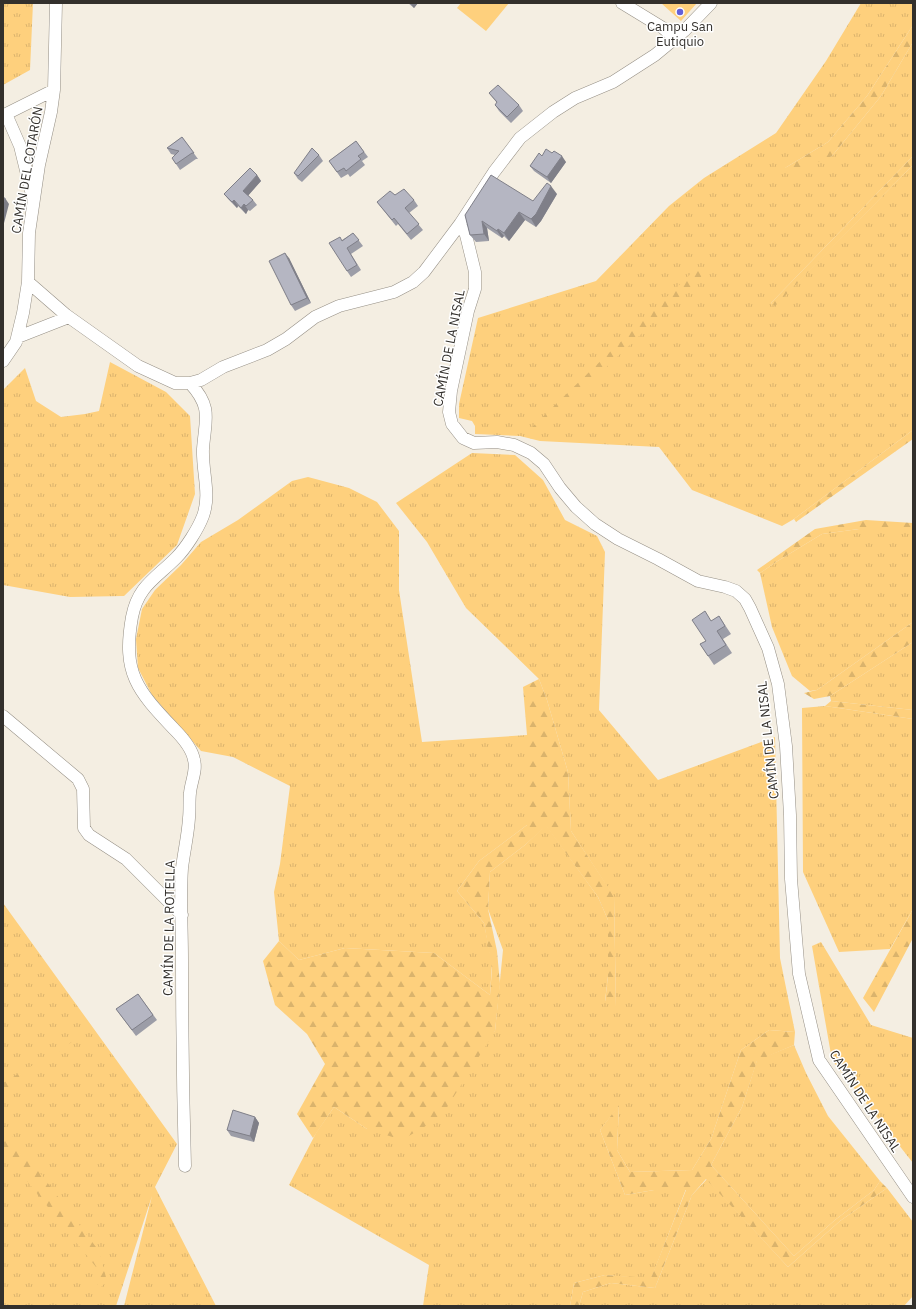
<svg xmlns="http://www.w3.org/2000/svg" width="916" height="1309" viewBox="0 0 916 1309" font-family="'IBM Plex Sans',sans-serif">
<defs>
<pattern id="grass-tufts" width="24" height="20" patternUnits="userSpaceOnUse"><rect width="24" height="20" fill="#fed07d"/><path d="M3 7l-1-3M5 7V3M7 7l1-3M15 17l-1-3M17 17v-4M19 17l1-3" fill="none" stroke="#dab36c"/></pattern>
<pattern id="forest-firs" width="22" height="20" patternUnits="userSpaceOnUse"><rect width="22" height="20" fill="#fed07d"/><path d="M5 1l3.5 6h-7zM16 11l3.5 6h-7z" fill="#dab36c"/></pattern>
</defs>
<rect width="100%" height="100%" fill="#f4eee2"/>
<path fill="url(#grass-tufts)" d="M3 3H33L30 70 3 85Z
M861 3H913V25L867 96 828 142 785 168 832 156 881 96 913 42V156L771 303 775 305 913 165V430L794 519 782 526 692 490 659 447 540 441 520 436 475 434V426L472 421 459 418V404L478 318 596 281 669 206 704 178 776 133 826 61Z
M110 362 166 392 190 416 195 494 177 545 124 596 70 597 3 585V390L25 368 36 401 61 417 85 414 99 411Z
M472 453 515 455 543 480 565 520 597 536 605 552 599 710 658 780 775 737 780 958 795 1032 769 1030 741 1050 711 1139 692 1170 630 1172 617 1150 619 1106 600 1130 625 1195 654 1190 686 1189 651 1279 605 1275 574 1283 570 1306H423L429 1265 289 1185 316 1133 334 1107 367 1129 495 1031 503 950 488 909 490 872 525 845 546 825 598 897 608 920V976L605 1001 616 1006 614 897 571 831 568 772 547 700 539 679 466 608 427 542 396 503Z
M308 477 349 488 377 502 399 531V590L422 742 527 735V825L479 861 457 891 484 923 492 964 490 995 434 953 345 948 299 960 279 941 274 892 280 864 290 786 233 757 201 751 152 695 138 668 136 639 142 609 155 590 181 565 201 542 238 520 292 481Z
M859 529H913V622L817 690 810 691 792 676 772 627 760 573 776 562 822 534Z
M913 642V710L831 701 830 696Z
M825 706 913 719V909L890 949 839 952 803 872 802 708Z
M3 903 177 1144 155 1187 216 1306H124L152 1196 116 1306H3Z
M821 942 871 1025 913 1038V1163L832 1060 812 946Z
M794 1045 806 1073 828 1116 880 1181 874 1190 835 1220 794 1256 711 1165 742 1107 757 1060Z
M707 1179 788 1267 840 1221 887 1188 913 1222V1296L904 1306H579L583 1292 611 1283 655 1288 692 1195Z"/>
<path fill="url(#forest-firs)" d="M913 25V42L881 96 832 156 789 175 785 168 828 142 867 96Z
M913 156V165L775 306 771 303Z
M697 268 703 275 531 439 526 433Z
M913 430V439L796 522 794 519Z
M866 520 913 523V529H859L822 534 776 562 760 573 757 570 815 529Z
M913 622V642L830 696 814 699 804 693 817 690Z
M539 679 547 700 568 772 571 831 614 896 616 1007 605 1002 608 976V920L598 897 546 826 525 845 490 872 488 909 497 951 500 984 495 1031 441 1117 402 1140 367 1129 334 1107 313 1138 297 1114 325 1064 307 1034 275 1005 263 961 279 941 299 960 345 948 434 953 490 995 492 969 484 923 457 891 479 861 527 825V735L523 687Z
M831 701 913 710V719L825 706Z
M913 909V938L874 1012 863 998Z
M769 1030 795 1032 794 1045 757 1061 742 1107 711 1165 794 1256 835 1220 874 1190 880 1181 887 1188 840 1221 788 1267 706 1179 692 1195 655 1288 611 1283 583 1292 579 1306H570L574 1283 605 1275 651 1278 686 1190H654L625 1195 600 1130 619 1105 617 1150 630 1172 692 1170 711 1139 741 1050Z
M73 1041 3 1093V1083Z
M3 1124 99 1251 107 1281 96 1292 100 1272 3 1151Z"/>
<path fill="#fed07d" d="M461 3H509L486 31 457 8Z
M661 3H697L681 21Z"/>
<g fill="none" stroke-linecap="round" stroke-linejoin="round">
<g stroke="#958f85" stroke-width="13">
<path id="minor" d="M622 3 663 28 676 39
M6 114 54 90
M3 115 6 114 20 146 32 195
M460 224 466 235 475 272V289L468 311 451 391 449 412 452 424 463 438 474 443 497 442 514 445 531 453 544 464 560 488 576 507 595 524 618 539 658 559 698 581 725 587 736 591 745 599 750 608 768 648 778 684 786 746 790 815 791 879 799 974 819 1060 913 1197
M28 282 66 315 138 366 175 383H190L201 380 223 367 267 350 286 339 315 317 339 306 394 292 413 282 424 272 460 224 494 172 520 138 553 112 575 98 613 82 655 55 684 31 711 3
M18 337 69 317
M3 361 16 342 23 313 28 282 29 233 39 165 51 112 54 90 56 3
M3 716 78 779 83 789 84 828 89 835 126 859 182 915
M185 1166C183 1097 182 1029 182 960 182 930 180 897 182 868 184 851 188 835 189 818 190 810 189 801 190 793 191 782 197 770 194 760 192 748 182 737 174 729 137 690 122 673 132 617 138 586 155 579 176 558 186 548 198 529 203 516 211 494 202 472 203 449 205 420 213 408 190 383"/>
</g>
<use href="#minor" stroke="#fff" stroke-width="12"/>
</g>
<path fill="#9c9da7" d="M408 3H418L414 8Z
M489 93 519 105 523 111 511 123 499 111 495 105 497 103Z
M182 137 198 159H196L180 170 172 158 175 155 171 154 167 148Z
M356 141 368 157 362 161 365 165 350 177 348 174 341 178 329 161Z
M319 155 323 161 302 182 298 179 294 173Z
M542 156 566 162 551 183 534 171 530 166Z
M257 175 261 181 248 195 253 200 257 205 250 211 248 210 246 214 238 206 237 208 228 199 224 194Z
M557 194 541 221 536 227 525 220 509 241 504 236 502 238 487 228 489 241 476 242 470 235 465 215 533 201Z
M395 195 414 200 418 206 409 213 423 230 411 240 398 224 396 226 377 202Z
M353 233 363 246 351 254 361 270 351 277 347 271 342 240Z
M289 258 311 303 295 311 291 305Z
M719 616 731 634 723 639 732 653 714 665 700 644 706 641 712 621Z
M138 994 157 1020 136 1036 116 1009Z
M255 1117 259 1123 254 1142 231 1136 227 1130Z"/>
<path fill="#7f7f88" d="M410 3H418L414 8Z
M562 156 566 162 551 183 547 177Z
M257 175 261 181 247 197 243 191Z
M551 186 557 194 541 221 536 227 531 219Z
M5 198 9 204 3 227V206Z
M234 200 238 206 237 208 232 202Z
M244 204 248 210 246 214 241 208Z
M519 212 525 220 509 241 504 233Z
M482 221 487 228 489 241 484 234Z
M498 229 504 236 502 238 497 231Z
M285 253 289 258 311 303 307 298Z
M255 1117 259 1123 254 1142 250 1136Z"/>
<path fill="#b5b6c2" stroke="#7f7f88" d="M498 85 519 105 507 117 495 105 497 102 489 93Z
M182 137 194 153H192L176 164 172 158 179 151 167 148Z
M356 141 364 152 358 156 361 159 346 171 344 168 337 172 329 161Z
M312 148 319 155 298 176 294 173Z
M546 149 552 153 554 151 562 156 547 177 530 166 539 153 542 156Z
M250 168 257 175 243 191 253 200 246 206 244 204 241 208 234 200 232 202 224 194Z
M491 175 533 201 547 183 551 186 536 214 531 219 519 212 504 233 498 229 497 231 482 221 484 234 470 235 465 215Z
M404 189 414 200 405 208 419 224 407 234 394 218 392 220 377 202 390 191 395 195Z
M3 198H5L3 206Z
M353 233 359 240 347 248 357 265 347 271 329 243 340 237 342 241Z
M285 253 307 298 291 305 269 261Z
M705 611 711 621 719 616 725 626 717 631 726 645 708 656 700 644 706 641 692 620Z
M138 994 153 1015 132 1030 116 1009Z
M233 1110 255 1117 250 1136 227 1130Z"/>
<circle fill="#6460d9" stroke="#fff" stroke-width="1.5" cx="680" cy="12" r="4"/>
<g text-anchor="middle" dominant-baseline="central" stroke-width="3" stroke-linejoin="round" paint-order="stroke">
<g font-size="13" fill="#33302c" stroke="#fff">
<text x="680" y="26">Campu San<tspan x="680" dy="15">Eutiquio</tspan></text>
</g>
<g font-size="13" fill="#33302c" stroke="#fff">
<text transform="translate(27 170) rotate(-80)">CAMÍN DEL COTARÓN</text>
<text transform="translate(449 348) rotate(-79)">CAMÍN DE LA NISAL</text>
<text transform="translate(768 740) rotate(-96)">CAMÍN DE LA NISAL</text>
<text transform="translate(169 928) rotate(-89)">CAMÍN DE LA ROTELLA</text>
<text transform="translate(865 1101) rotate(57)">CAMÍN DE LA NISAL</text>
</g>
</g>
<rect width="916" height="1309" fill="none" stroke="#33302c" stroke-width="8"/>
</svg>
